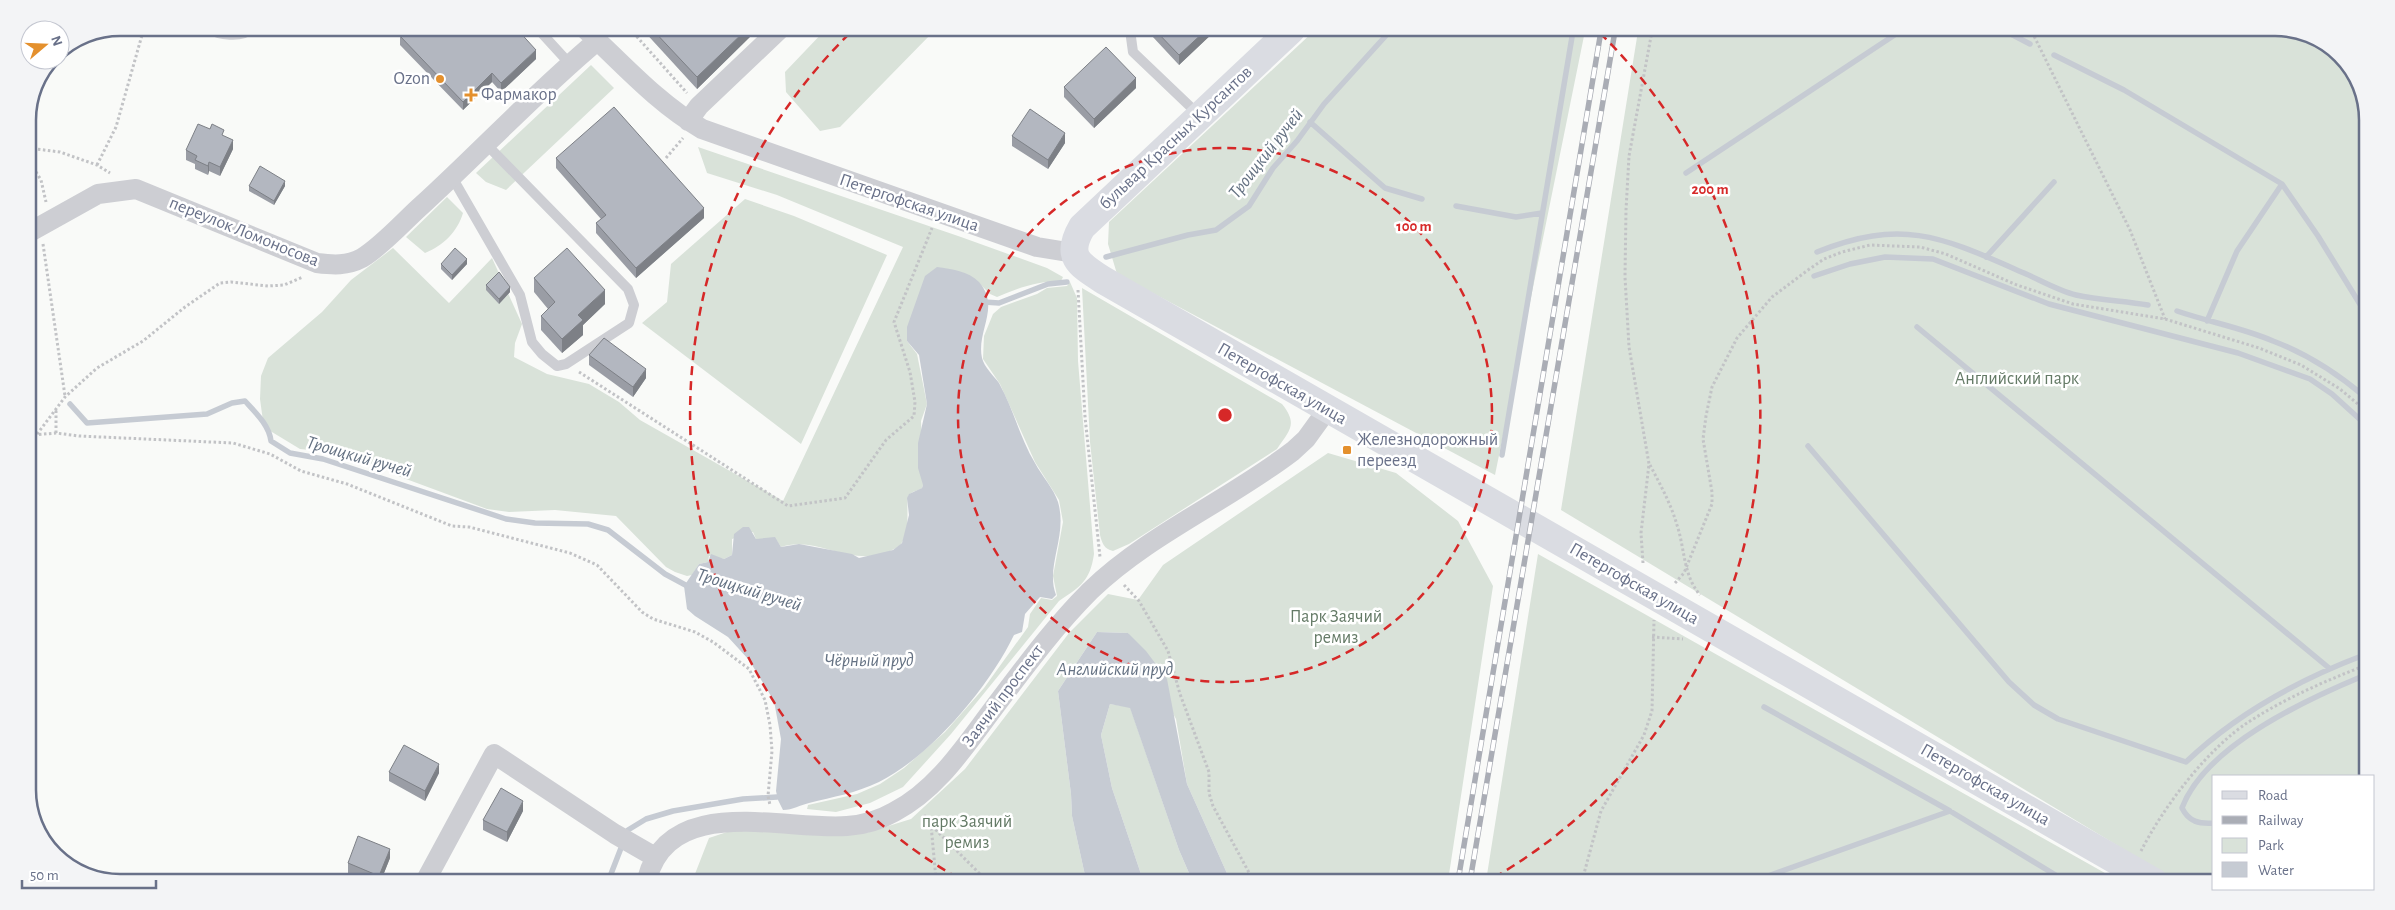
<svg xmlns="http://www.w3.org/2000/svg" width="2395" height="910" viewBox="0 0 2395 910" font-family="'Alegreya Sans',sans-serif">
<rect width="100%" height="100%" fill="#f9faf8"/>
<path fill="#d9e2d9" d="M826 29H933V32L840 127 820 131 786 92 785 72Z
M1315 30 1585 31 1495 475 1117 274 1108 244 1109 222Z
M1638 31 2305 33 2349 64 2367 114 2363 776H2214V882H2178L1561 510Z
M591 65 614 88 506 190 486 182 476 173Z
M698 147 961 237 1047 268 1063 277 1061 281C1039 281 1017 288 997 297L990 294 979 283 907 341 917 354 927 404 921 421 923 485 922 488C918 491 912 491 909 495 904 502 914 538 896 548 855 572 818 534 781 547L777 541 756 539 753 532 732 539V555L724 559 709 556 708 562 699 564 692 575 687 576 675 572 666 567 616 516 555 510 509 512 487 509 398 476 378 465 352 461 341 453 300 449 267 429 263 421 260 399 261 376 268 358 322 312 351 280 393 248 449 303 492 258 522 324 515 343 514 357 547 374 589 384 619 402 640 420 783 501 903 247 777 195 707 173Z
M447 197 463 213C458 231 443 246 425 253L406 237Z
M745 199 794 216 887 255 801 444 642 323 667 302 671 264Z
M1070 282 1077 298 1078 361 1094 554C1090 581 1081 586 1059 601L951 734 903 787 870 803 836 812 807 809 808 805 857 794 880 784 904 768 945 732 984 688 1028 627 1030 614 1041 598 1052 600 1057 596 1053 576 1063 522 1059 500 1035 462 1000 384 983 359 984 336 993 314 1001 307 1037 294 1047 288 1067 286Z
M1082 288 1282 404C1298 424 1290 430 1277 449L1129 544 1113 551C1104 549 1102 543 1100 535L1090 442Z
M1328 453 1396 473 1458 521 1493 586 1448 881 1230 880 1187 784 1176 719 1128 633 1097 632 1058 691 1071 794 1072 816 1086 880 693 879 709 838 733 830 866 833 911 819 965 769 1069 633 1108 594 1138 600 1163 565Z
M1538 554 2121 882 1486 881Z
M1110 704 1130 707 1179 850 1192 880H1143L1112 788 1101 735Z"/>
<path fill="#c6cbd3" d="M937 267C952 269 968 271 979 282 1001 307 976 331 982 358 984 367 994 376 999 383 1013 408 1020 438 1035 463 1042 476 1054 489 1058 502 1068 536 1045 566 1056 595L1052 599 1040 597 1025 614 1022 632 1014 635C989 687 931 756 879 782 856 793 833 797 809 803 800 805 793 810 783 810L778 800 776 791 781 739 774 701 749 660 728 637 695 616 687 609 684 586 699 564 708 562 711 554 724 559 732 555 734 534 743 527H749L756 539 775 537 781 547 799 544 852 554 859 558 893 550 902 543 909 515 907 498 909 494 922 488 923 485 918 468V443L927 404 919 355 907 341V327L925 276Z
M1097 632 1128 633 1146 651 1167 679 1187 784 1230 880H1192L1179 850 1130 708 1110 704 1101 735 1112 788 1143 880H1086L1072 816 1071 794 1058 691Z"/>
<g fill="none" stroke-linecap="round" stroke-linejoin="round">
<path stroke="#c6cbd3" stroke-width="5.5" d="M2007 32 2030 44
M2054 55 2124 90 2282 184 2318 236 2366 314
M1310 122 1385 188 1422 199
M1686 173 1899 32
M1456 206 1516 217 1542 213
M1817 252C1904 217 1944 238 2024 273 2040 280 2059 291 2076 295 2099 300 2124 301 2148 305
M1106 257 1188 235 1216 230 1249 206 1273 168 1297 141 1324 104 1391 30
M1986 257 2054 182
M1814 276 1850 264 1885 257 1933 259 2049 304 2238 353 2310 379 2332 394 2365 424
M984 302 999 303 1048 284 1067 282
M2177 311C2209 322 2243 328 2273 341 2307 354 2338 374 2365 397
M2207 321 2237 251 2282 184
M1917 327 2329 668
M70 404 87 423 207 414 232 403 245 401C256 413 269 425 271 441L290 453 323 459 506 519 535 523 588 524 608 530 665 574 691 588
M1808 446 2009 682 2034 705 2058 719 2186 762C2237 713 2298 680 2364 655
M1502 455 1573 31
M1764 707 1950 811 2067 882
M2214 823C2199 824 2189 822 2182 808 2205 746 2305 700 2363 676
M1768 876 1950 811
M609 879 628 830 646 819 673 811 743 799 777 797"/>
<path stroke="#c2c3c6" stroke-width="3" stroke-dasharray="2.5 2.5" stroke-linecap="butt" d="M630 29 687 93
M2032 32 2130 230 2165 319
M28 148 60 152 97 165 110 173
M666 158 683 138
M28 159 41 180 46 202
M97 165 116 127 144 28
M43 244 65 396
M1078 290 1085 417 1100 557
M579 372 788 506 845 498 886 440 914 416 915 402 910 372 894 322 932 228
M56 433V410
M34 435 56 433 79 436 233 443 270 454 301 471 347 484 452 526 469 527 570 553 597 565 642 612 653 619 695 632 713 642 749 669 765 700 770 725 772 751 768 796 770 805
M28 446 65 397 97 368 143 341 185 307 220 283 231 282 268 286 284 285 303 277
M1650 465C1660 484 1671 504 1677 525 1685 549 1683 575 1700 595
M1643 563 1641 533 1649 464 1629 347 1625 277 1626 210 1629 156 1652 31
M1675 583 1684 573 1712 504V492L1703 439 1706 416 1712 387 1737 338 1772 297 1808 270 1824 259 1842 252 1870 245 1920 247 1946 254 2017 285 2073 304 2165 319 2259 348 2301 365 2340 389 2365 410
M1124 585 1139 601 1168 651 1180 694 1209 772V793L1213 806 1253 880
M1652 637 1683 639
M924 815 931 825 936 879
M932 826 986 880
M2141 851C2164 806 2208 748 2250 721 2286 698 2325 681 2364 666
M1582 881 1601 811 1644 735 1652 711 1654 620"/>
<path stroke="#cdced3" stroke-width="10" d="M206 28C219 35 241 39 253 28
M537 28 569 63
M1130 30 1133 52 1199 115
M452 177 520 295 532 342 542 354 557 366 566 364 629 323 634 305 628 289 486 144"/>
<path stroke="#cdced3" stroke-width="20" d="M585 29C622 63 657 103 702 129L1037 247 1074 253
M688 121 699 106 780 29
M28 233 98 194 136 189 317 263C333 265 347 266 362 258 382 246 404 221 422 205 481 151 536 92 597 41
M427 878 494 754 615 834 655 857
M647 879C670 793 784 831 847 826 864 825 880 820 894 812 937 790 965 746 993 709 1024 668 1054 627 1090 591 1149 534 1228 501 1293 451L1306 439 1327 410"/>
<path stroke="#dadce2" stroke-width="28" d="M1291 30 1082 227C1065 256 1078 264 1103 280L2154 882"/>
<g stroke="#aaadb5" stroke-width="5.5">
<path id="rail" d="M1458 881 1601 31
M1470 881 1615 31"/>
</g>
<use href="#rail" stroke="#fff" stroke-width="4" stroke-dasharray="11" stroke-linecap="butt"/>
</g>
<path fill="#9a9da5" d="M642 29H758L697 89Z
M1152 30H1216L1179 65 1152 36Z
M400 36 536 59 501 92 492 82 463 110 400 45Z
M1064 87 1136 88 1094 128 1064 97Z
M224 136 233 149 220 176 209 171 208 175 195 169V164L186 160V150Z
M1012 136 1065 143 1048 169 1012 146Z
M556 158 704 218 636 278 596 233V223L601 219 556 168Z
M249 186H285L274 205 249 191Z
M441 264H467L452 280 441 269Z
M534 278 605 304 583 325V335L562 353 541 330V316L548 309 534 292Z
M486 285 510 292 499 304 486 290Z
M589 355 646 378 633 397 589 365Z
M389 772 439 773 425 801 389 781Z
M523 811 507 842 483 830V820Z
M390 858 382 878H361L348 873V863Z"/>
<path fill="#7d8086" d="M747 29H758L697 89V77Z
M1206 30H1216L1179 65V55Z
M536 50V59L501 92V83Z
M492 73V82L463 110V102Z
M1136 78V88L1094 128V119Z
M1065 133V143L1048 169V160Z
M233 140V149L220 176V167Z
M209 162V171L208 175V166Z
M285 181V186L274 205V201Z
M704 208V218L636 278V268Z
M467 259V264L452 280V275Z
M510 287V292L499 304V299Z
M605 290V304L583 325V335L562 353V339L578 315Z
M646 369V378L633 397V387Z
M439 764V773L425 801V791Z
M523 801V811L507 842V832Z
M390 849V858L382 878H379V876Z"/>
<path fill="#b3b7c0" stroke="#7d8086" d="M409 28H516L536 50 501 83 492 73 463 102 400 36Z
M652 29H747L697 77Z
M1155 30H1206L1179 55Z
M1106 47 1136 78 1094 119 1064 87Z
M614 107 704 208 636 268 596 223 606 215 556 158Z
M1030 109 1065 133 1048 160 1012 136Z
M198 124 210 129 212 124 224 130 222 135 233 140 220 167 209 162 208 166 195 160 197 156 186 150Z
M260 166 285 181 274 201 249 186Z
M455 248 467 259 452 275 441 264Z
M567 248 605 290 578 315 583 320 562 339 541 316 555 302 534 278Z
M499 272 510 287 499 299 486 285Z
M604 338 646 369 633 387 589 355Z
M404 745 439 764 425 791 389 772Z
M501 788 523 801 507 832 483 820Z
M358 836 390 849 379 876 348 863Z
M473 874 482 878H471Z"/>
<g fill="none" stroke="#d62828" stroke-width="2.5" stroke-dasharray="9 6">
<circle cx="1225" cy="415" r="267"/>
<path d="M958 878A535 535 0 0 1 853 30M1600 33A535 535 0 0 1 1488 881"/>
</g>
<g fill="#e4902d" stroke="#fff" stroke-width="2">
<circle cx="440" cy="79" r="5"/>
<path d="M468.5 87.5h5v5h5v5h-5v5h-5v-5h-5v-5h5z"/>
<rect x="1342" y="445" width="10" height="10" rx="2.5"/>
</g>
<g text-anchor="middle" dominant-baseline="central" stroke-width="5" stroke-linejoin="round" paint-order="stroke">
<g font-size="18" fill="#697189" stroke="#fff" text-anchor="start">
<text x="430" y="79" text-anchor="end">Ozon</text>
<text x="481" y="95">Фармакор</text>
<text x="1357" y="440">Железнодорожный<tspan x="1357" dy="21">переезд</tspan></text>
</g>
<g font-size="18" fill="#697189" stroke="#fff">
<text transform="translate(1176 138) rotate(-43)">бульвар Красных Курсантов</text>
<text transform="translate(909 203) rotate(19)">Петергофская улица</text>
<text transform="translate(244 232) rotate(22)">переулок Ломоносова</text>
<text transform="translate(1282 384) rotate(30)">Петергофская улица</text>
<text transform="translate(1634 584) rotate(30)">Петергофская улица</text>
<text transform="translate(1003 696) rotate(-53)">Заячий проспект</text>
<text transform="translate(1985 785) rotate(30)">Петергофская улица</text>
</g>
<g font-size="18" fill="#647a66" stroke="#fff">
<text x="2017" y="379">Английский парк</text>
<text x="1336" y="617">Парк Заячий<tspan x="1336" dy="21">ремиз</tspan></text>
<text x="967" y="822">парк Заячий<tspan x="967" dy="21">ремиз</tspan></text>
</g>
<g font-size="19" font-style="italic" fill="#657283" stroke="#fff">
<text transform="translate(1266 154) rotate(-52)">Троицкий ручей</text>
<text transform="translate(359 457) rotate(16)">Троицкий ручей</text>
<text transform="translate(749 590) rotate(17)">Троицкий ручей</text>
<text x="869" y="660">Чёрный пруд</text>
<text x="1115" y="669">Английский пруд</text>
</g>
</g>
<path d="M0 0H2395V910H0ZM120 36H2275A84 84 0 0 1 2359 120V790A84 84 0 0 1 2275 874H120A84 84 0 0 1 36 790V120A84 84 0 0 1 120 36Z" fill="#f3f4f6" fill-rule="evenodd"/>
<path fill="none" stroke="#697189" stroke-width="2.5" d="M120 36H2275A84 84 0 0 1 2359 120V790A84 84 0 0 1 2275 874H120A84 84 0 0 1 36 790V120A84 84 0 0 1 120 36Z"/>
<circle cx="1225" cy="415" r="8" fill="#d62828" stroke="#fff" stroke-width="2.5"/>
<g font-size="15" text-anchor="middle" font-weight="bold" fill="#d62828" stroke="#fff" stroke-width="5" stroke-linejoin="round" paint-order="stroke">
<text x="1710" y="194">200 m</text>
<text x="1414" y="231">100 m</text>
</g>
<rect x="2212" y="775" width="162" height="115" fill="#ffffff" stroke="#c3c6d0"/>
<rect x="2222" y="791" width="25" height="8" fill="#dadce2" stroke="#c3c6d0"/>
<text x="2258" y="800" font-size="15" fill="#697189">Road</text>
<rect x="2222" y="816" width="25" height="8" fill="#aaadb5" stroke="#c3c6d0"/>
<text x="2258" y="825" font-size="15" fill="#697189">Railway</text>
<rect x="2222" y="838" width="25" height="15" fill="#d9e2d9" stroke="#c3c6d0"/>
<text x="2258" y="850" font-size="15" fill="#697189">Park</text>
<rect x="2222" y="862" width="25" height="15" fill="#c6cbd3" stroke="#c3c6d0"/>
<text x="2258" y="875" font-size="15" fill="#697189">Water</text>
<g transform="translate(45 45) rotate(71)"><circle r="24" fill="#ffffff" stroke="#c3c6d0"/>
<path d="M0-4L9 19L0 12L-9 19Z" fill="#e4902d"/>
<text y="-8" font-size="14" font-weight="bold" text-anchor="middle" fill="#697189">N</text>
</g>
<path d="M22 880v8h134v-8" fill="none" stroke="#697189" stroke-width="2.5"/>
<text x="30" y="880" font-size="15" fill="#697189" stroke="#ffffff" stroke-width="4" paint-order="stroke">50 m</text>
</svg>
